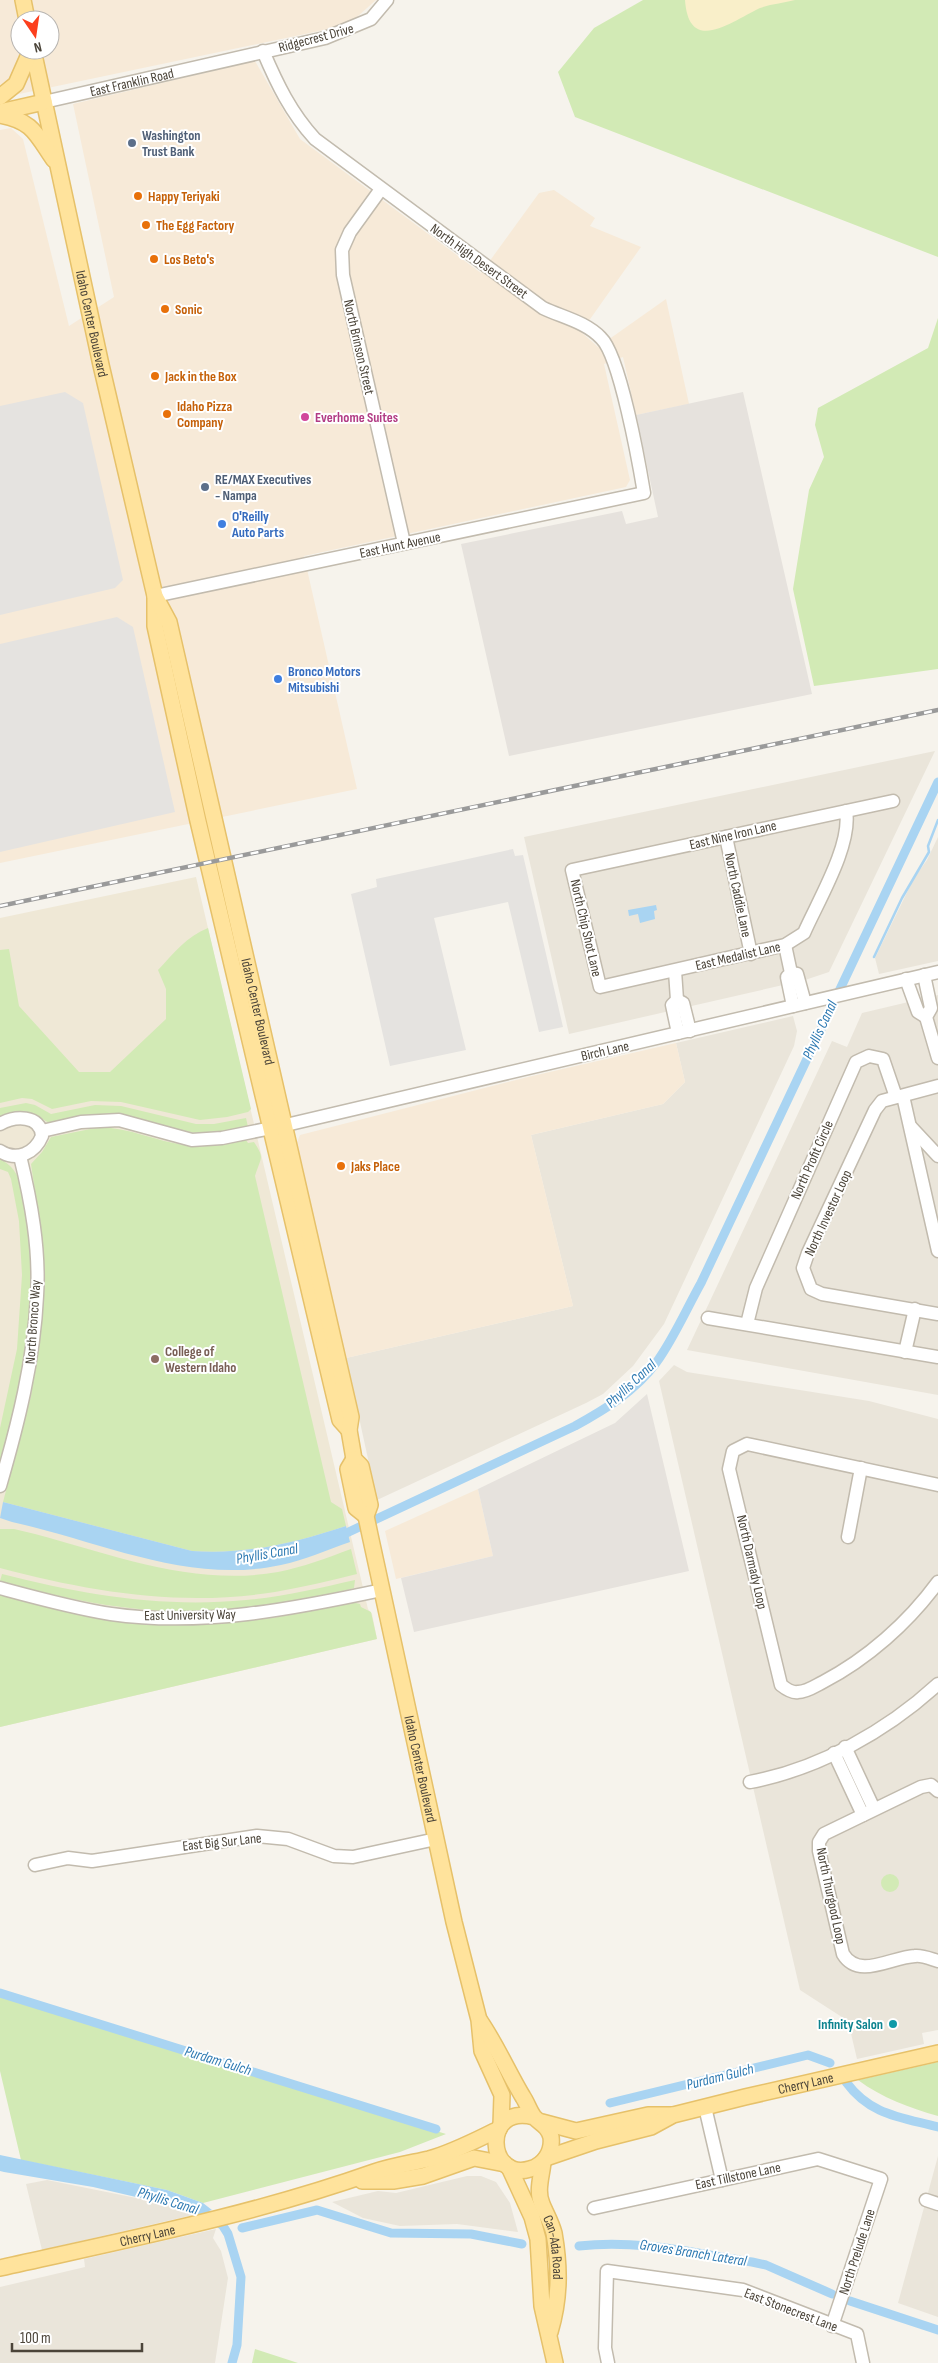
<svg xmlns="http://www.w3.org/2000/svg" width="938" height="2363" viewBox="0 0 938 2363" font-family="'Sofia Sans Condensed',sans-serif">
<rect width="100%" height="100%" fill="#f6f3ec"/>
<path fill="#eae5da" d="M935 751 829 972 805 980 569 1034 524 837Z
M938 837V961L879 974 875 958 914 878 927 860Z
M938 995V1395L687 1350 832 1041 847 1047 862 1013Z
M793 1016 797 1031 794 1046 664 1324 633 1366 603 1394 586 1403 377 1500 346 1358 573 1306 531 1135 663 1104 685 1082 676 1043Z
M674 1365 687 1372 869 1401 938 1419V2030L922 2033 924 2044 857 2059 848 2021 800 1990 659 1381Z
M938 2156V2317L898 2303Z
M467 2176H481L496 2182 510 2203 518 2232 457 2224 400 2226 363 2218 332 2202 378 2191 396 2193Z
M47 2180 166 2204 197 2214 42 2250 26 2184Z
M216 2229 213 2238 221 2251 228 2278 215 2363H0V2287L85 2267 84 2259Z"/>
<path fill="#f7ead8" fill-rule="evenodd" d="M0 0H376L348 25 0 98ZM20 20H50V50H20Z
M255 61 300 139 481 273 539 193 554 190 595 218 590 226 641 247 581 332 598 347 666 299 689 404 636 415 623 357 604 364 630 480 626 487 304 556 357 789 0 863V130L11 128 23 139 69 326 114 297 73 104Z
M676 1043 685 1082 663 1104 531 1135 573 1306 346 1358 296 1145 300 1135 528 1077Z
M478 1489 493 1556 396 1579 385 1531Z"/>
<path fill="#e6e2dd" d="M743 392 812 694 509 756 461 544 622 511 626 524 658 517 636 415Z
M647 1394 689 1571 414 1632 401 1578 493 1556 478 1489 615 1423Z"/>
<path fill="#efe8d6" d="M196 877 368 1609 372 1614 377 1639 0 1727V918Z"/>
<path fill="#d2eab5" d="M643 0H938V257L575 117 558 72 594 28Z
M938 318V669L814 686 793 589 809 490 824 457 815 425 818 408 928 348Z
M208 928 251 1109 248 1112 227 1117 200 1120 121 1102 91 1101 52 1109 32 1099 22 1098 0 1103V950L9 949 19 1006 79 1072H110L166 1019V989L158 970C173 954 187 936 208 928Z
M26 1103 35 1105 51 1114 95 1105 121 1106 196 1124H214L246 1118 248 1127 220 1133H194L120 1115 105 1114 49 1123 34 1114 25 1112 0 1118V1108Z
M100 1127C130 1128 156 1141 184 1145 206 1148 225 1145 246 1140L248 1143 254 1142C265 1159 261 1156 255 1176L331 1502 342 1509 346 1526C294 1543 246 1555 192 1551L3 1502 31 1396 42 1318V1242L31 1164 42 1152 51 1137Z
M0 1159C23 1170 25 1198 28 1222 32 1261 33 1301 28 1340 22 1382 10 1423 0 1464V1428L17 1349 22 1275 19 1221 11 1179 8 1172 0 1169Z
M0 1529H14L35 1534C113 1555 196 1587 278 1572 303 1567 327 1558 351 1549L357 1574C330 1581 303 1587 275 1592 181 1607 91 1592 0 1568Z
M2 1574C84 1595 162 1608 246 1600 283 1597 319 1588 355 1580L354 1588 347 1590C310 1598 273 1606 234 1610 155 1617 77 1603 0 1581Z
M0 1594 62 1611 133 1621 189 1624 273 1618 352 1602 360 1604 361 1607 371 1612 377 1639 0 1727Z
M881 1883a9 9 0 1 1 18 0a9 9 0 1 1-18 0Z
M0 1995 446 2134 400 2152 203 2203 167 2190 21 2160 0 2071Z
M938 2062V2116C910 2108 882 2098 858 2080Z
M255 2349 298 2363H252Z"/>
<path fill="#f9efc9" d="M685 0H795C784 3 771 4 760 8 732 21 689 56 685 0Z"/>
<path fill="#e5e3e0" d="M65 392 83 403 123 580 115 588 0 615V406Z
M117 617 133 627 175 812 0 852V644Z
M513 849 515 856 523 855 563 1027 539 1032 508 902 434 918 466 1050 390 1066 351 894 377 887 376 879Z"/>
<path fill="#a9d4f2" d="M656 905 657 910 654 911 655 919 640 923 638 914 629 916 628 910Z
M3 1502 192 1551C246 1555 294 1543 346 1526L350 1542C327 1550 304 1560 281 1565 188 1585 100 1541 12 1522L0 1518Z
M0 2155 167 2190 203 2203 212 2210 197 2214 166 2204 93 2187 4 2172 0 2171Z"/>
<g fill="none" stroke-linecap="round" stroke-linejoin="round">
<path stroke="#a9d4f2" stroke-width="2.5" d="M874 957 902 898 929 852 928 846 938 820"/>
<path stroke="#a9d4f2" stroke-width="9" d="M338 1537 575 1426C604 1410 636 1391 656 1363 673 1340 687 1308 701 1283L938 782
M0 1993 436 2129
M846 2082C870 2115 900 2117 938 2127
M610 2103 808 2055 830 2063
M195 2208 204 2212 223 2226 228 2234 241 2277 237 2345 232 2363
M242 2228 317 2210 391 2233 471 2234 522 2244
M579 2246C637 2239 694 2253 752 2262L766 2265 832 2294
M850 2301 938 2330"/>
<g stroke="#c2bbae" stroke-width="15">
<g id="minor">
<path id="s1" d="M44 102 325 38 371 19 387 0"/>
<path d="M381 189 350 232 342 250 343 275 404 543"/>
<path d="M155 596 644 493C639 463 620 356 601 338 586 322 562 317 543 308L315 139C291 113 277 84 263 51"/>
<path d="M846 811C852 845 818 901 804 933L785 945 600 987 572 870 893 801"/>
<path d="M726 837 751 954"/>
<path d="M785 945 791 973 787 977 793 1006"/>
<path d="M675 971 677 1000 672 1005 678 1033"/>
<path d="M791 973 797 974 805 1003"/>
<path d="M924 975 931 1008 926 1017 938 1058"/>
<path d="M906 979 918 1012 926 1017"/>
<path d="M677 1000 683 1003 690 1031"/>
<path d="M938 1086 882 1101 875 1110 808 1253 803 1268 811 1289 822 1294 938 1314"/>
<path d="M903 1096 938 1251"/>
<path d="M0 1124C14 1116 41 1114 42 1136 35 1153 17 1162 0 1151"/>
<path d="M911 1127 938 1156"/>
<path d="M42 1131 81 1122 119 1120 192 1140 222 1138 286 1125 938 972"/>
<path d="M708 1318 938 1357"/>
<path d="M747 1324 756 1288 856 1062 869 1056 883 1059 896 1097"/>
<path d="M905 1352 915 1309"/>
<path d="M938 1485 747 1444 733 1451 729 1469 781 1685C786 1689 792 1693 798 1692 807 1692 815 1686 823 1682 867 1659 908 1623 938 1582"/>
<path d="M0 1486C18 1424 34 1361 37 1296 40 1249 31 1201 20 1156"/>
<path d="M848 1537 861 1468"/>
<path d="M0 1588C37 1598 73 1608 111 1614 202 1627 293 1609 382 1590"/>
<path d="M845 1747 874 1809"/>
<path d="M834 1753 863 1815"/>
<path d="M750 1782C819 1769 887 1731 938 1684"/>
<path d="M938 1791 931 1785 921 1787 824 1834 819 1842V1851L843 1954C859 1980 891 1957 915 1956 922 1955 931 1959 938 1961"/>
<path d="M35 1865 68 1858 92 1861 257 1836 288 1839 334 1856 353 1857 436 1839"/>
<path d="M705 2107 722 2180"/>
<path d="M926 2200 938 2204"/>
<path d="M594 2208 818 2159 881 2179 832 2326"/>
<path d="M608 2363 605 2348 607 2271 743 2290 857 2334 863 2363"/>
</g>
</g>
<g stroke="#e6c16a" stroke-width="18">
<g id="major">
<path d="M23 0 27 20"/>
<path id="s2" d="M33 50 101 365 155 596V626L198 821 340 1420 349 1430"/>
<path d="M0 97 16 84 31 50"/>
<path d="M0 112 44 102"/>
<path d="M0 115C33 121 36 134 54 160"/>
<path id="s3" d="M155 596 169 622 351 1417 349 1430 354 1459 361 1466 370 1505 366 1516 370 1535 454 1922 479 2020 482 2051 502 2095 501 2125"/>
<path d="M354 1459 348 1469 356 1508 366 1516"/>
<path d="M480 2021C497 2046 508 2072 523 2097 527 2103 530 2112 534 2117 541 2124 548 2126 551 2137 553 2152 544 2165 530 2169 487 2182 481 2103 534 2117"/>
<path d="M542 2122 576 2131 648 2115H672"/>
<path id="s4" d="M546 2158 596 2141 651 2127 673 2115 745 2097 938 2053"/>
<path id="s5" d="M543 2162C542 2175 536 2191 542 2204 546 2214 551 2222 554 2233 560 2268 560 2298 550 2332"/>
<path d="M509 2167 532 2217 538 2239 542 2306 555 2363"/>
<path d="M362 2181H393L423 2176 474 2158 505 2164"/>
<path id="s6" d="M0 2268C125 2240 253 2215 374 2172 392 2166 411 2163 429 2159 454 2152 476 2140 499 2129"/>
</g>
</g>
<use href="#minor" stroke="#fff" stroke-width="12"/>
<use href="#major" stroke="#ffe39c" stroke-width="15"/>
<g stroke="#9a9a9a" stroke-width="4.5">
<path id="rail" d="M0 906 938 710"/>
</g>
<use href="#rail" stroke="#fff" stroke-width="2.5" stroke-dasharray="8" stroke-linecap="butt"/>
</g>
<g fill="#5c6f8a" stroke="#fff" stroke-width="2">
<circle cx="132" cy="143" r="5"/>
<circle cx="205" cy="487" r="5"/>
</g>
<g fill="#e8710a" stroke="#fff" stroke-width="2">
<circle cx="138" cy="196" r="5"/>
<circle cx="146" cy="225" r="5"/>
<circle cx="154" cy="259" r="5"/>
<circle cx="165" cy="309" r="5"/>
<circle cx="155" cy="376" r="5"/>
<circle cx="167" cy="414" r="5"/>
<circle cx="341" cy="1166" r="5"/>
</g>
<circle fill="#d1479c" stroke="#fff" stroke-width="2" cx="305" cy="417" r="5"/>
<g fill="#3f7fe0" stroke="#fff" stroke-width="2">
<circle cx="222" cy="524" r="5"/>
<circle cx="278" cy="679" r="5"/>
</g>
<circle fill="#8d6e63" stroke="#fff" stroke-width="2" cx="155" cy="1359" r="5"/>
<circle fill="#0f9aa8" stroke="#fff" stroke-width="2" cx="893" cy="2024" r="5"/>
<g text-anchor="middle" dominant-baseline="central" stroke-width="4" stroke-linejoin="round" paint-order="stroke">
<g font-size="14" fill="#4b4439" stroke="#fff">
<text transform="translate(316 38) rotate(-15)">Ridgecrest Drive</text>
<text stroke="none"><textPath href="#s1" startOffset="90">East Franklin Road</textPath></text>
<text transform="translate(479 261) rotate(36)">North High Desert Street</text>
<text stroke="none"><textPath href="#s2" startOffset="280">Idaho Center Boulevard</textPath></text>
<text transform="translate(359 347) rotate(77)">North Brinson Street</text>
<text transform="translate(400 545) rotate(-12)">East Hunt Avenue</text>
<text transform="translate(733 835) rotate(-13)">East Nine Iron Lane</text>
<text transform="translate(738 895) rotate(78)">North Caddie Lane</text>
<text transform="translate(586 928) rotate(77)">North Chip Shot Lane</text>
<text transform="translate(738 956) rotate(-13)">East Medalist Lane</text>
<text stroke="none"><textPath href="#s3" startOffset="429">Idaho Center Boulevard</textPath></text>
<text transform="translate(605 1051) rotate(-13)">Birch Lane</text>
<text transform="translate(812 1160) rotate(-66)">North Profit Circle</text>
<text transform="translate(828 1213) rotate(-65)">North Investor Loop</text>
<text transform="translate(33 1322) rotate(-86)">North Bronco Way</text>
<text transform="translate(752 1562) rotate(77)">North Darmady Loop</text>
<text transform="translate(190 1615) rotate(-1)">East University Way</text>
<text stroke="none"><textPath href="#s3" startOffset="1208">Idaho Center Boulevard</textPath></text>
<text transform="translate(222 1842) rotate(-6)">East Big Sur Lane</text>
<text transform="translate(831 1896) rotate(78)">North Thurgood Loop</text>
<text stroke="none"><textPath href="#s4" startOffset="271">Cherry Lane</textPath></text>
<text transform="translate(738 2176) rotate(-12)">East Tillstone Lane</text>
<text stroke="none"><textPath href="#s6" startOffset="151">Cherry Lane</textPath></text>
<text stroke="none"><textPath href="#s5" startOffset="88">Can-Ada Road</textPath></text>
<text transform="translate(857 2252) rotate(-72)">North Prelude Lane</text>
<text transform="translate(791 2310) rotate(21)">East Stonecrest Lane</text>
</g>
<g font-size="14" font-weight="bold" fill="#4e5e75" stroke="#fff" text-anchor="start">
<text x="142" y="135">Washington<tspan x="142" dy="16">Trust Bank</tspan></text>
<text x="215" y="479">RE/MAX Executives<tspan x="215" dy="16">- Nampa</tspan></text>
</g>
<g font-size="14" font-weight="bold" fill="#c56008" stroke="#fff" text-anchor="start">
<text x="148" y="196">Happy Teriyaki</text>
<text x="156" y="225">The Egg Factory</text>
<text x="164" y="259">Los Beto's</text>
<text x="175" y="309">Sonic</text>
<text x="165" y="376">Jack in the Box</text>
<text x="177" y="406">Idaho Pizza<tspan x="177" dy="16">Company</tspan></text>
<text x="351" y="1166">Jaks Place</text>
</g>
<g font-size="14" font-weight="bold" fill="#b23c85" stroke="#fff" text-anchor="start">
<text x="315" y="417">Everhome Suites</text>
</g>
<g font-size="14" font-weight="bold" fill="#366cbe" stroke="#fff" text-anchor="start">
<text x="232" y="516">O'Reilly<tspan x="232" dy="16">Auto Parts</tspan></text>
<text x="288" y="671">Bronco Motors<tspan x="288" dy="16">Mitsubishi</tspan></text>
</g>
<g font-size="14" font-weight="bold" fill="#785e54" stroke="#fff" text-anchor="start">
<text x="165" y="1351">College of<tspan x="165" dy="16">Western Idaho</tspan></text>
</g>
<g font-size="14" font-weight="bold" fill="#0d838f" stroke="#fff" text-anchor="end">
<text x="883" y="2024">Infinity Salon</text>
</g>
<g font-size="15" font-style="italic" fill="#2e7ab2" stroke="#fff">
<text transform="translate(820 1030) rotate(-65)">Phyllis Canal</text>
<text transform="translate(631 1384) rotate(-43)">Phyllis Canal</text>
<text transform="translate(267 1554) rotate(-10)">Phyllis Canal</text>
<text transform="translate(218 2061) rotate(17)">Purdam Gulch</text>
<text transform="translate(720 2077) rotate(-14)">Purdam Gulch</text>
<text transform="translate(168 2201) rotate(17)">Phyllis Canal</text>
<text transform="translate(693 2253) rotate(9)">Groves Branch Lateral</text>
</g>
</g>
<g transform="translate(35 35) rotate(167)"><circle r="24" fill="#ffffff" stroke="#b7b4b0"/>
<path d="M0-4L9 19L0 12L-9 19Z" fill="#fc3f1d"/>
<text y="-8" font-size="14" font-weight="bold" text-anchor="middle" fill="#4b4439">N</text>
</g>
<path d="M12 2343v8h130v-8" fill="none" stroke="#4b4439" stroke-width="2.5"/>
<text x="20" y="2343" font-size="15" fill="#4b4439" stroke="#ffffff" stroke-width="4" paint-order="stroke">100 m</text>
</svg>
